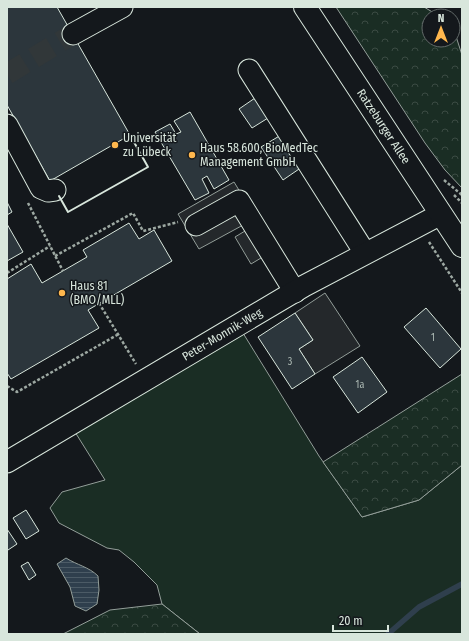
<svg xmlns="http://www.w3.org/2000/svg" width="469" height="641" viewBox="0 0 469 641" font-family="'Fira Sans Condensed',sans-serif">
<defs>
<pattern id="forest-crowns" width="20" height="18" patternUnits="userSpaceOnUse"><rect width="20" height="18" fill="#1a2d24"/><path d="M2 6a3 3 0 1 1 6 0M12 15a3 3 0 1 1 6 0" fill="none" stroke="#3b4b43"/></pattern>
<pattern id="water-rules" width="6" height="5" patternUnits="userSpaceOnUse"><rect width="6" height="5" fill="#2f3f4d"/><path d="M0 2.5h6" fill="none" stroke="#4c5b66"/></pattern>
</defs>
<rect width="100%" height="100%" fill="#14181c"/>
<path fill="#1a2d24" stroke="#939e99" d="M238 325 319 456 362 517 419 500 462 465V634H200L162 604 157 585 134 562 119 550 107 548 59 523 50 508 62 492 105 480 70 424Z"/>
<path fill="url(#forest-crowns)" stroke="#939e99" d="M336 7H424L439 16H429V40H453V27L462 55V188L445 170 425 143Z
M462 374V465L419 500 362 517 323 462Z
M162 604 200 634H63L110 610Z"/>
<path fill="#24282b" stroke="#939e99" d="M234 182 256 218 199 249 178 214Z
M250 228 266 255 251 264 235 237Z
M325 293 360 346 315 374 299 349 313 340 295 313Z"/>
<path fill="url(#water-rules)" stroke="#939e99" d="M66 558C77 565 89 567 98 576L99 590 97 604 86 611 75 606 70 587 57 564Z"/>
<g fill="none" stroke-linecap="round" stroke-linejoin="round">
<path stroke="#2f3f4d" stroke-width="5.5" d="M388 634 419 607 462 584"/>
</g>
<path fill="#2c363c" stroke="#d8e6dc" d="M7 7H57L130 135 50 181 7 105Z
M255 98 268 118 252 128 239 109Z
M190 112 229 180 214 189 207 176 202 179 209 193 195 200 155 132 170 124 176 134 181 132 174 121Z
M281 135 302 167 283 180 261 147Z
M7 202 12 212 7 215Z
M129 223 139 239 154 230 172 261 88 310 99 328 11 379 7 373V279L31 264 42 283 87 257 83 250Z
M7 224 23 252 7 261Z
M426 308 461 349 440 368 404 327Z
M295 313 313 340 299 349 315 374 292 389 258 337Z
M362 357 387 392 358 413 333 377Z
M26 510 39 531 26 539 13 518Z
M7 529 17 544 8 550H7Z
M28 562 36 575 29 580 21 566Z"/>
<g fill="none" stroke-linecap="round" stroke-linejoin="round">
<path stroke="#313739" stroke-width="21" stroke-dasharray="21 10" stroke-linecap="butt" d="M7 74 73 34"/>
<g stroke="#d8e6dc" stroke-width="23">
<g id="minor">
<path d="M73 34 122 7"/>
<path d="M249 70 365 253"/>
<path d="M7 125 41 188 48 191 55 190"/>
<path d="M196 225 239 201 295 292"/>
<path id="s1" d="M7 462 304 286 441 214"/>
</g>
</g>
<g stroke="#d8e6dc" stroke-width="24">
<g id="major">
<path id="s2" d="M305 7 462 246"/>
</g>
</g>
<path stroke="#9da8a2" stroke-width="2.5" stroke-dasharray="3 2" stroke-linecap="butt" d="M444 180 462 195
M454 195 462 203
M28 203 63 271
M429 242 462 293
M55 256 133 213 143 231 178 222
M7 273 50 246
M99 303 136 364
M7 386 17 392 117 335"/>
<use href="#minor" stroke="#14181c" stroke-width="21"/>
<use href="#major" stroke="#14181c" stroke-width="22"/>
<path stroke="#d8e6dc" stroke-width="2" d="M59 196 68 212 148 167 130 135"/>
</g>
<g fill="#ffb74d" stroke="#14181c" stroke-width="1.5">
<circle cx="115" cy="145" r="4"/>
<circle cx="192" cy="155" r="4"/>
<circle cx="62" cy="293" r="4"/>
</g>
<g text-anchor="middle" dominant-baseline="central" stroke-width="3" stroke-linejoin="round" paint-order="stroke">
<g font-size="10" fill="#adbab4">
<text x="433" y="338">1</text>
<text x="290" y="362">3</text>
<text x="360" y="385">1a</text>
</g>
<g font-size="12" fill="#d8e6dc" stroke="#14181c">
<text stroke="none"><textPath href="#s2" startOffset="143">Ratzeburger Allee</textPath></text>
<text stroke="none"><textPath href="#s1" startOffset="250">Peter-Monnik-Weg</textPath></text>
</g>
<g font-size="12" fill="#d8e6dc" stroke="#14181c" text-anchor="start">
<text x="123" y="138">Universität<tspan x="123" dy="14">zu Lübeck</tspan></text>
<text x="200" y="148">Haus 58.600, BioMedTec<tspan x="200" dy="14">Management GmbH</tspan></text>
<text x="70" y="286">Haus 81<tspan x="70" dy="14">(BMO/MLL)</tspan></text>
</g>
</g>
<rect width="469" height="641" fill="none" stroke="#d8e6dc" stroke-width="16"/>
<g transform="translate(441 28)"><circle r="19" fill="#14181c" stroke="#626a69"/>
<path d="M0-3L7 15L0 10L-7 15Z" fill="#ffb74d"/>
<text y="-6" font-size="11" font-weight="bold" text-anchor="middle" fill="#d8e6dc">N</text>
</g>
<path d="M333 625v6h55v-6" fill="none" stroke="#d8e6dc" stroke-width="2"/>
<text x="339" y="625" font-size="12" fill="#d8e6dc" stroke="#14181c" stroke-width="3" paint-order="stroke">20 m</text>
</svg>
